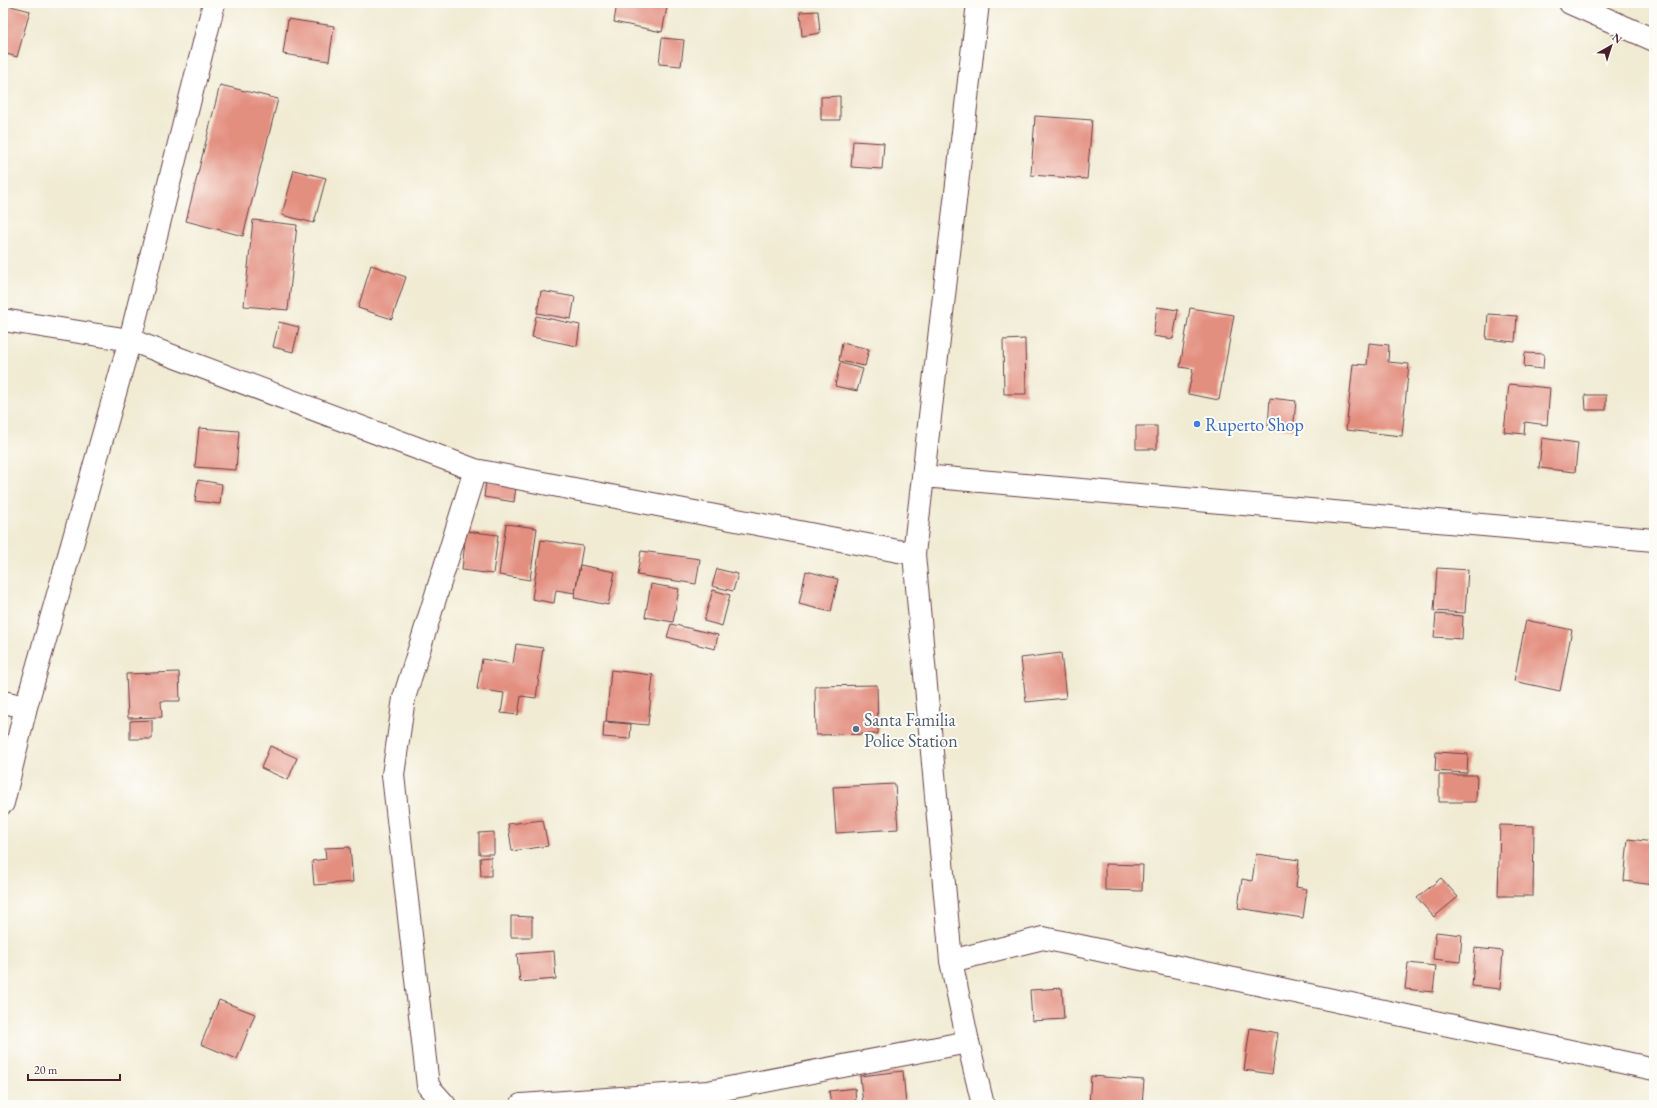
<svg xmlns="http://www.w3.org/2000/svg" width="1657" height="1108" viewBox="0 0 1657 1108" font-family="'EB Garamond',serif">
<rect width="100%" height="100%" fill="#fdfcf7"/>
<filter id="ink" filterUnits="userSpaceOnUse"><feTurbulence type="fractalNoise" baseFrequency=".025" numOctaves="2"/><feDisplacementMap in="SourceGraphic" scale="8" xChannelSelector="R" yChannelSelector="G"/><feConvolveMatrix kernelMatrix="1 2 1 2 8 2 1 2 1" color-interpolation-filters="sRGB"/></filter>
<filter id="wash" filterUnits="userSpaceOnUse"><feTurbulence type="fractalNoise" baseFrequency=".012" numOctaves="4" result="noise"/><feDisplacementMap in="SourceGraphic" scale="16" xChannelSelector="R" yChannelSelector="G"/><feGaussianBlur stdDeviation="0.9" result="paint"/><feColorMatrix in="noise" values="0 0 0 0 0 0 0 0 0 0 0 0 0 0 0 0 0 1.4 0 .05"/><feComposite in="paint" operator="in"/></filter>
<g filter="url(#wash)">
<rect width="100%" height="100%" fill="#f1ebd3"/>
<g id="blocks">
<path fill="#e38f80" d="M617 3H668L662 32 614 22Z
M3 4 30 11 17 57 3 53Z
M818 11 820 33 802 36 800 12Z
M288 19 334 26 329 61 283 54Z
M662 38 684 40 681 66 659 64Z
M220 85 278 99 243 236 186 221Z
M840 96V120H821V97Z
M1035 116 1092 120 1087 179 1031 175Z
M853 141 884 143 882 169 851 167Z
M294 170 326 178 314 223 282 215Z
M253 220 297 225 288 310 244 306Z
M371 265 406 277 392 319 358 308Z
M541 291 575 297 571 319 537 313Z
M1157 307 1178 310 1173 339 1153 336Z
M1190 308 1234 315 1219 400 1188 394 1193 369 1180 367Z
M1488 314 1517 316 1515 342 1486 339Z
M536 316 580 325 577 346 532 337Z
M279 322 299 327 293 352 273 347Z
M1025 339 1026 394H1004L1003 340Z
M842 343 869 349 865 366 839 361Z
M1369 343 1389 345 1388 362 1409 364 1402 436 1346 430 1353 364 1367 365Z
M1525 353 1544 354 1543 369 1524 367Z
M840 363 863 369 857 391 835 386Z
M1509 384 1550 388 1547 425 1525 422 1524 434 1504 432Z
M1585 395H1606V410H1586Z
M1270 398 1296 401 1293 430 1268 427Z
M1136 426H1157V449H1136Z
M199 428 239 431 236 470 195 467Z
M1542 438 1578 443 1575 472 1539 468Z
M198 480 222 484 220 504 195 501Z
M486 481 516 486 514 502 484 497Z
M506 524 537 528 530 580 499 575Z
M466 531 498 535 493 574 462 570Z
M541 540 583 546 575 593 556 590 554 603 532 599Z
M641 551 700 559 696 584 637 575Z
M580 565 615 572 608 605 574 598Z
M1437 568 1468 570 1465 613 1434 611Z
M717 569 738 574 733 591 712 586Z
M806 571 838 579 831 612 799 604Z
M651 584 679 589 673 622 645 617Z
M713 590 730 595 722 626 704 621Z
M1436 614 1463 616 1462 639 1434 637Z
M1526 620 1572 630 1560 691 1514 681Z
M671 624 718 635 715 649 667 637Z
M516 644 543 648 536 698 521 696 518 715 501 713 504 693 477 689 482 659 513 664Z
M1061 653 1066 698 1026 702 1021 658Z
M611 670 653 675 648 725 606 721Z
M179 672 180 701H161L162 717 128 718 126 674Z
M877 685 878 734 816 735 815 686Z
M152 720V739H130V721Z
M604 722 631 724 630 739 603 737Z
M270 746 297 758 288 780 261 768Z
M1436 752 1468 754 1467 773 1435 771Z
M1439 775H1477L1476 802H1439Z
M895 784 898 829 836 833 833 787Z
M543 820 548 846 512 851 508 824Z
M1500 825 1534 826 1533 896H1498Z
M494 832V854H479V833Z
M1628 839 1654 842V885L1624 881Z
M350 847 353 882 314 885 312 861 326 859 325 848Z
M1256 854 1299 860 1296 887 1307 889 1303 918 1238 908 1242 879 1252 881Z
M491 857V876H481L480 858Z
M1105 864 1143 865 1142 891 1105 890Z
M1441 878 1458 897 1434 917 1417 898Z
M511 916 532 917V937H511Z
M1436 932 1462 935 1460 962 1433 959Z
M1475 948 1503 951 1500 989 1472 986Z
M554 951 556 979 520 982 517 954Z
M1408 963 1436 966 1433 992 1405 989Z
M1062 988 1064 1019 1032 1021 1030 990Z
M219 1000 255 1014 237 1059 201 1044Z
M1250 1028 1278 1033 1272 1074 1244 1070Z
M903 1071 906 1105H863L860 1076Z
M1091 1076 1144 1080 1142 1105H1089Z
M855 1088 856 1105H831L829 1091Z"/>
</g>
</g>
<g filter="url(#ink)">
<use href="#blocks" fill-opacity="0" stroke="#633e44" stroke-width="1"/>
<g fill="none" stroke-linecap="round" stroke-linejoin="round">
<g stroke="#633e44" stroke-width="24">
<path id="minor" d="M978 3 914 554 951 961 968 1042 983 1105
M1570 3 1654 40
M3 320 130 340 475 470 914 554
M923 476 1654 540
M3 702 26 707
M3 803 26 707 130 340 214 3
M951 961 1043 938 1654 1069
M445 1105 428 1086 393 775 404 698 475 470
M521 1105 708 1092 968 1042"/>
</g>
<use href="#minor" stroke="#fff" stroke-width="22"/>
</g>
</g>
<circle fill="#3f7fe0" stroke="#fdfcf7" stroke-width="1.5" cx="1197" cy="424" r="4"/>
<circle fill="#5c6f8a" stroke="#fdfcf7" stroke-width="1.5" cx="856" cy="729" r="4"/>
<g text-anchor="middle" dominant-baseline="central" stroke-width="4" stroke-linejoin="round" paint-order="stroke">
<g font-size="18" fill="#366cbe" stroke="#fdfcf7" text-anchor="start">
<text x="1205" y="424">Ruperto Shop</text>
</g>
<g font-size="18" fill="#4e5e75" stroke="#fdfcf7" text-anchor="start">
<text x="864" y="719">Santa Familia<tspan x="864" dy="21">Police Station</tspan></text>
</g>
</g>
<rect width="1657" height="1108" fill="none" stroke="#fdfcf7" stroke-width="16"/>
<g transform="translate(1611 46) rotate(39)" stroke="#fdfcf7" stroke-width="3" paint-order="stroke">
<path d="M0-3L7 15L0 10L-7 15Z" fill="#4a1f2b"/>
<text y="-6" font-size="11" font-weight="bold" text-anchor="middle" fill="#4a1f2b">N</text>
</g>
<path d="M28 1074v6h92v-6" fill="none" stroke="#4a1f2b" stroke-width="2"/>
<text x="34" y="1074" font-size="12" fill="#4a1f2b" stroke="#fdfcf7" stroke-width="3" paint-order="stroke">20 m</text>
</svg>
